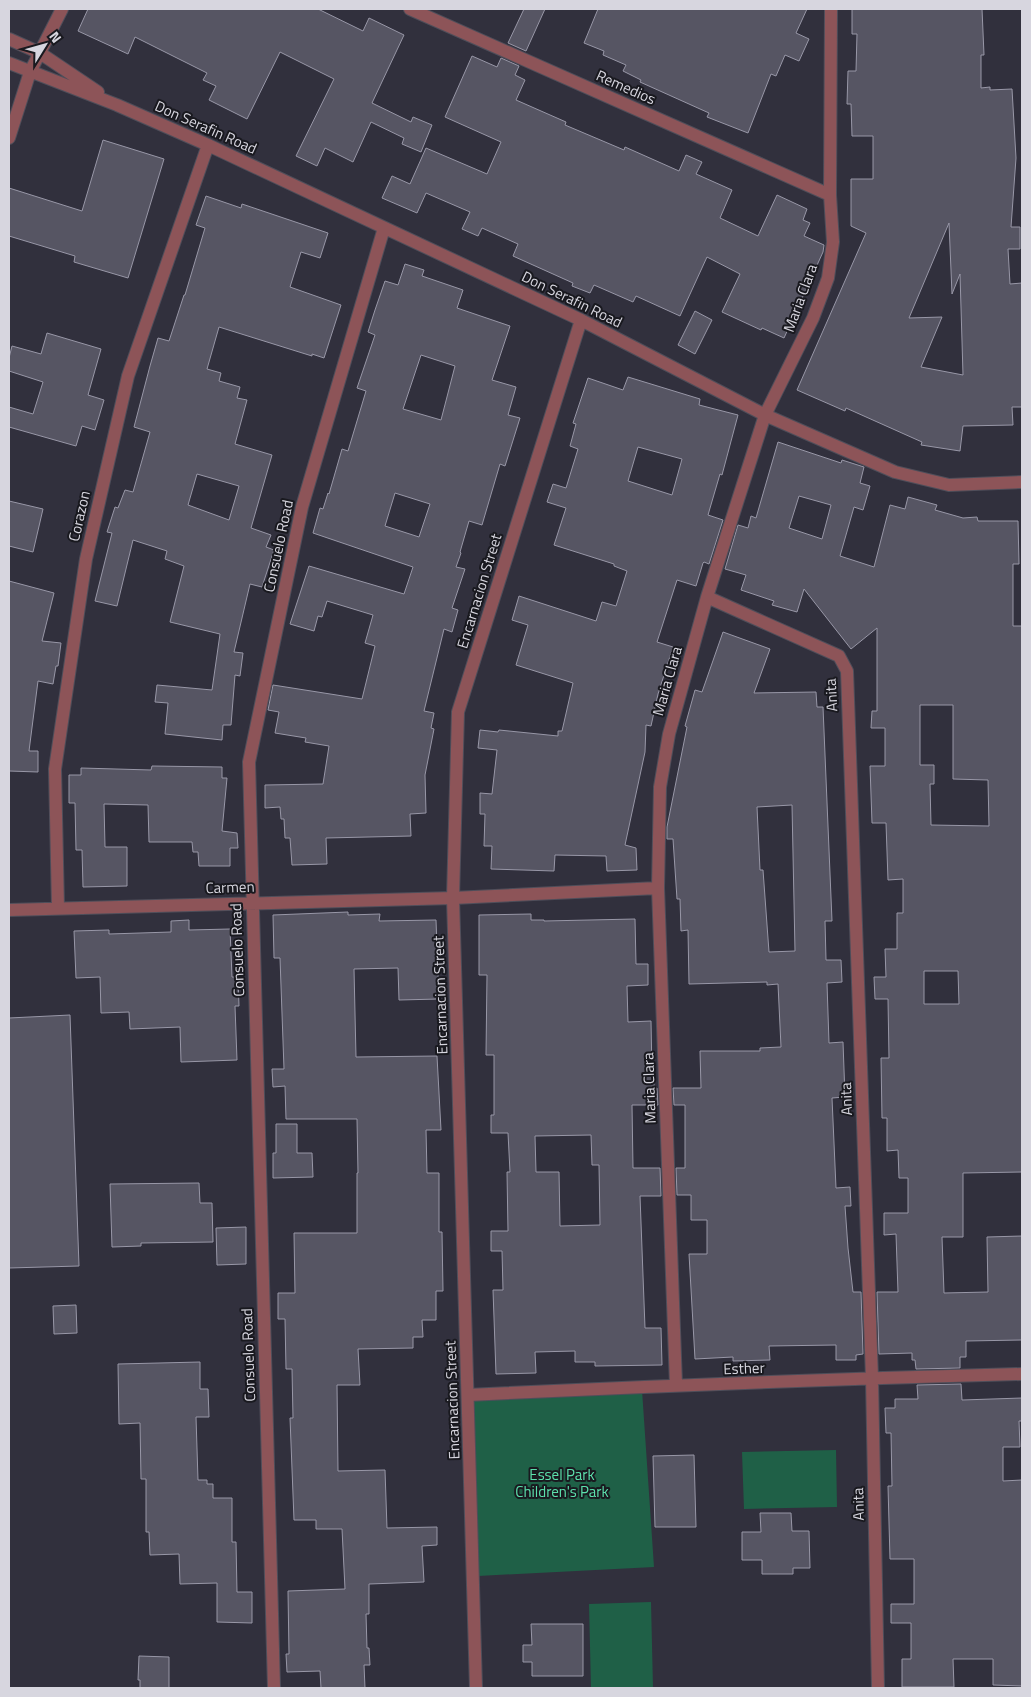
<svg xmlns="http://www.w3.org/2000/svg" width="1031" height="1697" viewBox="0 0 1031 1697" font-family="'Titillium Web',sans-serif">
<rect width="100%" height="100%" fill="#31303d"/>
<path fill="#1f6047" d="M642 1390 654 1567 478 1576 472 1398Z
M836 1450 837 1507 744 1509 742 1452Z
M651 1602 653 1688H591L589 1604Z"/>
<path fill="#565563" stroke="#9897a7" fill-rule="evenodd" d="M88 9H318L363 31 369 18 404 35 372 103 411 122 413 117 432 125 421 152 402 144 404 138 371 122 353 162 325 148 317 166 296 156 334 79 280 52 247 119 209 100 216 86 203 80 207 73 135 37 128 54 78 31Z
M524 9H545L526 51 508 43Z
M598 9H807L796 33 809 39 799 61 785 55 776 76 771 74 748 133 707 117 709 113 640 82 641 80 623 71 626 65 603 55 604 51 584 43Z
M852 9H982L984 55H981V88L990 87V90L1012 89 1016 158 1011 227H1020V249H1008L1010 284 1022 283V407H1012L1013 425 963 426 960 451 921 445 922 442 846 408 845 411 797 390 866 233 851 226V179H873V136H852L851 104H847L848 71H856L857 34H852ZM949 223 952 294 960 274 963 375 921 367 942 317 909 318Z
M472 56 497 67 501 58 519 66 515 75 525 80 516 100 566 122 565 125 624 150 625 147 679 171 686 155 702 162 696 174 732 190 720 218 758 236 777 195 807 209 803 220 810 223 804 236 824 245 823 252 784 338 762 328 761 330 722 312 740 274 707 257 680 316 636 296 633 302 594 285 590 293 572 286 573 283 513 256 518 244 482 228 478 236 462 229 470 212 426 193 417 213 382 198 392 176 410 184 426 148 487 174 501 142 445 117Z
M103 140 164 159 128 278 74 262 75 256 9 236V188L82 211Z
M206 196 241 208 242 204 328 233 320 258 301 252 290 287 341 305 324 358 312 354V356L219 327 207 369 221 373 219 381 240 387 237 398 247 400 235 444 272 455 251 528 271 535 266 547 274 550 262 587 250 584 234 652 243 653 240 676 235 675 231 725H223L222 740 165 734 168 703 155 702 157 685 212 690 220 634 170 622 184 566 165 559 167 551 133 540 117 606 95 601 112 533 107 532 115 507 118 508 125 490 133 492 150 432 134 427 150 366 158 338 169 341 184 295H185L205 228 196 225ZM197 474 239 486 229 520 188 505Z
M405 264 424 270 422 276 463 290 457 308 510 326 492 380 516 387 508 415 520 418 505 466 500 464 482 525 469 521 460 552 461 553 456 567 465 569 452 608 458 610 452 632 444 629 424 711 434 713 431 728 434 729 425 775 426 813 410 814 411 836 326 838 327 864 292 865 290 838H285L284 819H281L280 807 265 808V785L323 784 329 746 305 742 306 738 275 733 279 712 268 710 273 685 362 699 375 646 365 643 373 615 327 601 322 617 318 616 314 631 290 624 309 566 404 594 413 567 313 533 320 508 323 509 328 493 329 494 342 449 348 451 366 391 357 388 375 335 368 332 375 310 385 281 398 285ZM421 355 455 366 441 420 403 409ZM395 493 430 504 419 537 385 526Z
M695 311 712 320 695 354 678 345Z
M47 333 101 349 88 395 104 400 95 430 82 426 76 446 9 427V407L33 414 43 382 9 371V358L12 346 41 354Z
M628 377 700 399 699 405 738 415 722 475 720 474 708 515 723 520 709 564 704 562 703 563 696 586 677 580 657 642 673 647 658 694 651 726 646 725 645 752 625 845 636 848 637 870 607 871 606 856 555 855 554 871 491 869 492 846H484L485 814H480V793L492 794 497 750 478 748 480 730 498 732 499 730 558 736V731H562L573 683 516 665 528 625 512 620 519 596 596 621 602 602 616 606 627 571 614 566V564L554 545 566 508 547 502 553 484 566 488 578 449 570 446 576 424 573 423 588 378 623 390ZM638 447 682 459 672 495 628 481Z
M778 442 841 463 842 460 864 467 860 483 870 486 863 510 854 507 840 556 874 567 890 505 905 509 908 497 937 505 935 510 963 518 977 517 978 521H1018L1019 564H1013V626H1022V1172L963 1173V1237H942L944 1293 988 1292 987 1237 1022 1236V1340L966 1341V1357H960V1368L916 1369 915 1360H912V1353L879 1354 877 1292H898L896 1234 884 1235V1213H908V1178H899L898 1150 887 1151V1118H882L881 1058H889L888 999H875L874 977H886L885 949H897V913H903V879L888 880 886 823H872L870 766H885V728H871L872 711H877V628L851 649 804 589 797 612 772 605 774 601 741 590 746 575 725 569 738 525 748 528 751 516 756 518ZM799 496 831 505 822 539 789 528ZM920 705H953V779L988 780 989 826 931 825 930 784H934V765H920ZM924 971H958L959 1004H924Z
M9 501 43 509 33 552 9 546Z
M9 581 54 593 42 641 61 643 58 666H56L53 684 38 681 29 751H38V772L9 771Z
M723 632 770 649 754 693 816 692 817 707H823L832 921H825L826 960H841L842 982 827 983 829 1043 843 1042 845 1097 832 1098 836 1188 850 1187 851 1206H845L848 1248 853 1292H861L863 1354 856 1355V1360H836V1345L769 1346 770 1360 733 1361V1357L695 1359 689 1254H707V1220H691V1195H677L676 1168H685V1105H674L673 1088H701L700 1051H760V1048L781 1047 778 984 767 985V982L689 984 688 930 681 931 680 899H677L673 839H667V827L687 727 685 726 695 690 702 692ZM792 805 795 951 769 952 763 870H760L757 807Z
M152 766 222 767V778H227L222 831 237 833 238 848H230V866H199L198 852H193L192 842H149L148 805 104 804 105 847H127V886L83 887 82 850H76L75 803H69V775H81V768L151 770Z
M348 912V915L380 914 379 921 436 920 439 999 399 1000 398 968 354 969 356 1057 437 1056 441 1130H426L427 1173H439V1232H442L443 1291H436V1320H422L423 1337H413V1348L358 1349 360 1385H337L338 1471 385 1470 387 1528 437 1527V1545L422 1546 424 1582 369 1584V1614H366L367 1648H369L370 1665H364L365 1688H321L320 1671 287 1672 286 1654H289L288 1591 345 1589 342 1529H316V1520H294L290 1418H293L292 1369H286L285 1319H278V1293H295L294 1233H357V1173H358L357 1119H286L285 1086 273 1087 272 1069H284L280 958H274L273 915Z
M531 914V920H544V921L635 919 636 964H648V985L627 986 628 1022 651 1021 652 1074H654V1088H657L658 1105H632L633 1168H660L661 1196H640L645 1328H661L662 1365 595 1366V1362H575V1351L535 1352 536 1373 496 1374 493 1290H503L502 1251H491V1231H508L507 1172H510L508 1133H491V1115H494V1055H486L487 975H479V915ZM591 1135 592 1165H599L600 1225 560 1226 559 1172H536L535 1136Z
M189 920V930L230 929 232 977H238L239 1006H235L237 1060 181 1062 180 1027 130 1029 129 1012 101 1013 100 977 76 978 74 931 109 930V934L171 932V921Z
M70 1015 79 1266 9 1268V1018Z
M276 1124H297V1153H312L313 1177 273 1178V1153H276Z
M199 1183 200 1203H212L213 1242 141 1243V1246L112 1247 110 1184Z
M246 1227V1264L217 1265 216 1228Z
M76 1305 77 1333 54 1334 53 1306Z
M200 1362V1389H208L209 1417H196L198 1480H207V1484H213V1498H232V1542H236L237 1592H252V1623L217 1622V1583L180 1584 179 1554 150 1555 149 1532H146V1479H141L140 1423 119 1424 118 1364Z
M961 1384 962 1400 1022 1398V1421H1019L1020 1447H1003V1481L1022 1480V1686L993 1685V1659H953L954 1687H902V1659H911V1623H891V1604H914V1559H890L888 1486H892L891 1433H886L885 1408H895V1399H918L917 1385Z
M694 1455 696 1527H655L653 1456Z
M760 1513H791L792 1531H809L810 1568H793V1574H762V1560H742V1532H761Z
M531 1624H583V1676H532V1662H523V1645H532Z
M139 1656 169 1657V1688H140V1680H138Z"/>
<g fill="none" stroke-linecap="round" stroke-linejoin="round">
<g stroke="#4f4e5a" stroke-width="14">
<path id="street" d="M410 9 830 195
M9 39 40 53 98 92
M9 63 117 105 208 145 581 320 765 415 895 472 949 485 1022 482
M9 138 30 72 62 9
M707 597 839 656 847 671 872 1378 878 1688
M58 908 55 769 86 559 128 376 208 145
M9 910 453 898 658 888
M676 1385 658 888 660 787 669 734 707 597 765 415 813 318 828 278 833 242 830 195 831 9
M468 1395C652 1386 837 1379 1022 1374
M274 1688 249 762 302 507 384 228
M476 1688 453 898 458 712 581 320"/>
</g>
<use href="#street" stroke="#8d5458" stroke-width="12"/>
</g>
<g text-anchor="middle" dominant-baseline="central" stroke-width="4" stroke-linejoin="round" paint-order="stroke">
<g font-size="15" fill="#d7d6df" stroke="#19191f">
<text transform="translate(626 87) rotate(24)">Remedios</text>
<text transform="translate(206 127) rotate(24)">Don Serafin Road</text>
<text transform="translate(800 298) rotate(-70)">Maria Clara</text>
<text transform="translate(572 299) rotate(26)">Don Serafin Road</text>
<text transform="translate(79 516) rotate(-77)">Corazon</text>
<text transform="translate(278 546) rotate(-78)">Consuelo Road</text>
<text transform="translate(479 591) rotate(-73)">Encarnacion Street</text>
<text transform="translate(667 681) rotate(-74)">Maria Clara</text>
<text transform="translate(831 695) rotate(-93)">Anita</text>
<text transform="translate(230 887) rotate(-2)">Carmen</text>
<text transform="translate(237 950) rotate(-92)">Consuelo Road</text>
<text transform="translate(440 995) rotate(-92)">Encarnacion Street</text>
<text transform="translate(649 1088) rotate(-92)">Maria Clara</text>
<text transform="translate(846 1099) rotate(-92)">Anita</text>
<text transform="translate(248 1355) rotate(-92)">Consuelo Road</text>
<text transform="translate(744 1368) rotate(-2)">Esther</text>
<text transform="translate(452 1400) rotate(-92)">Encarnacion Street</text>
<text transform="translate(858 1504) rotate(-91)">Anita</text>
</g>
<g font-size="15" fill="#5ce0ac" stroke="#19191f">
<text x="562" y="1474">Essel Park<tspan x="562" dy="17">Children's Park</tspan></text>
</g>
</g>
<rect width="1031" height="1697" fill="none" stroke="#d7d6df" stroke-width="20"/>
<g transform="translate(45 45) rotate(53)" stroke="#19191f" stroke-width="4" paint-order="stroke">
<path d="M0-4L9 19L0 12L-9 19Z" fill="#d7d6df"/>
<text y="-8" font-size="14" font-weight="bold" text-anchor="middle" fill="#d7d6df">N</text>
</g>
</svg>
